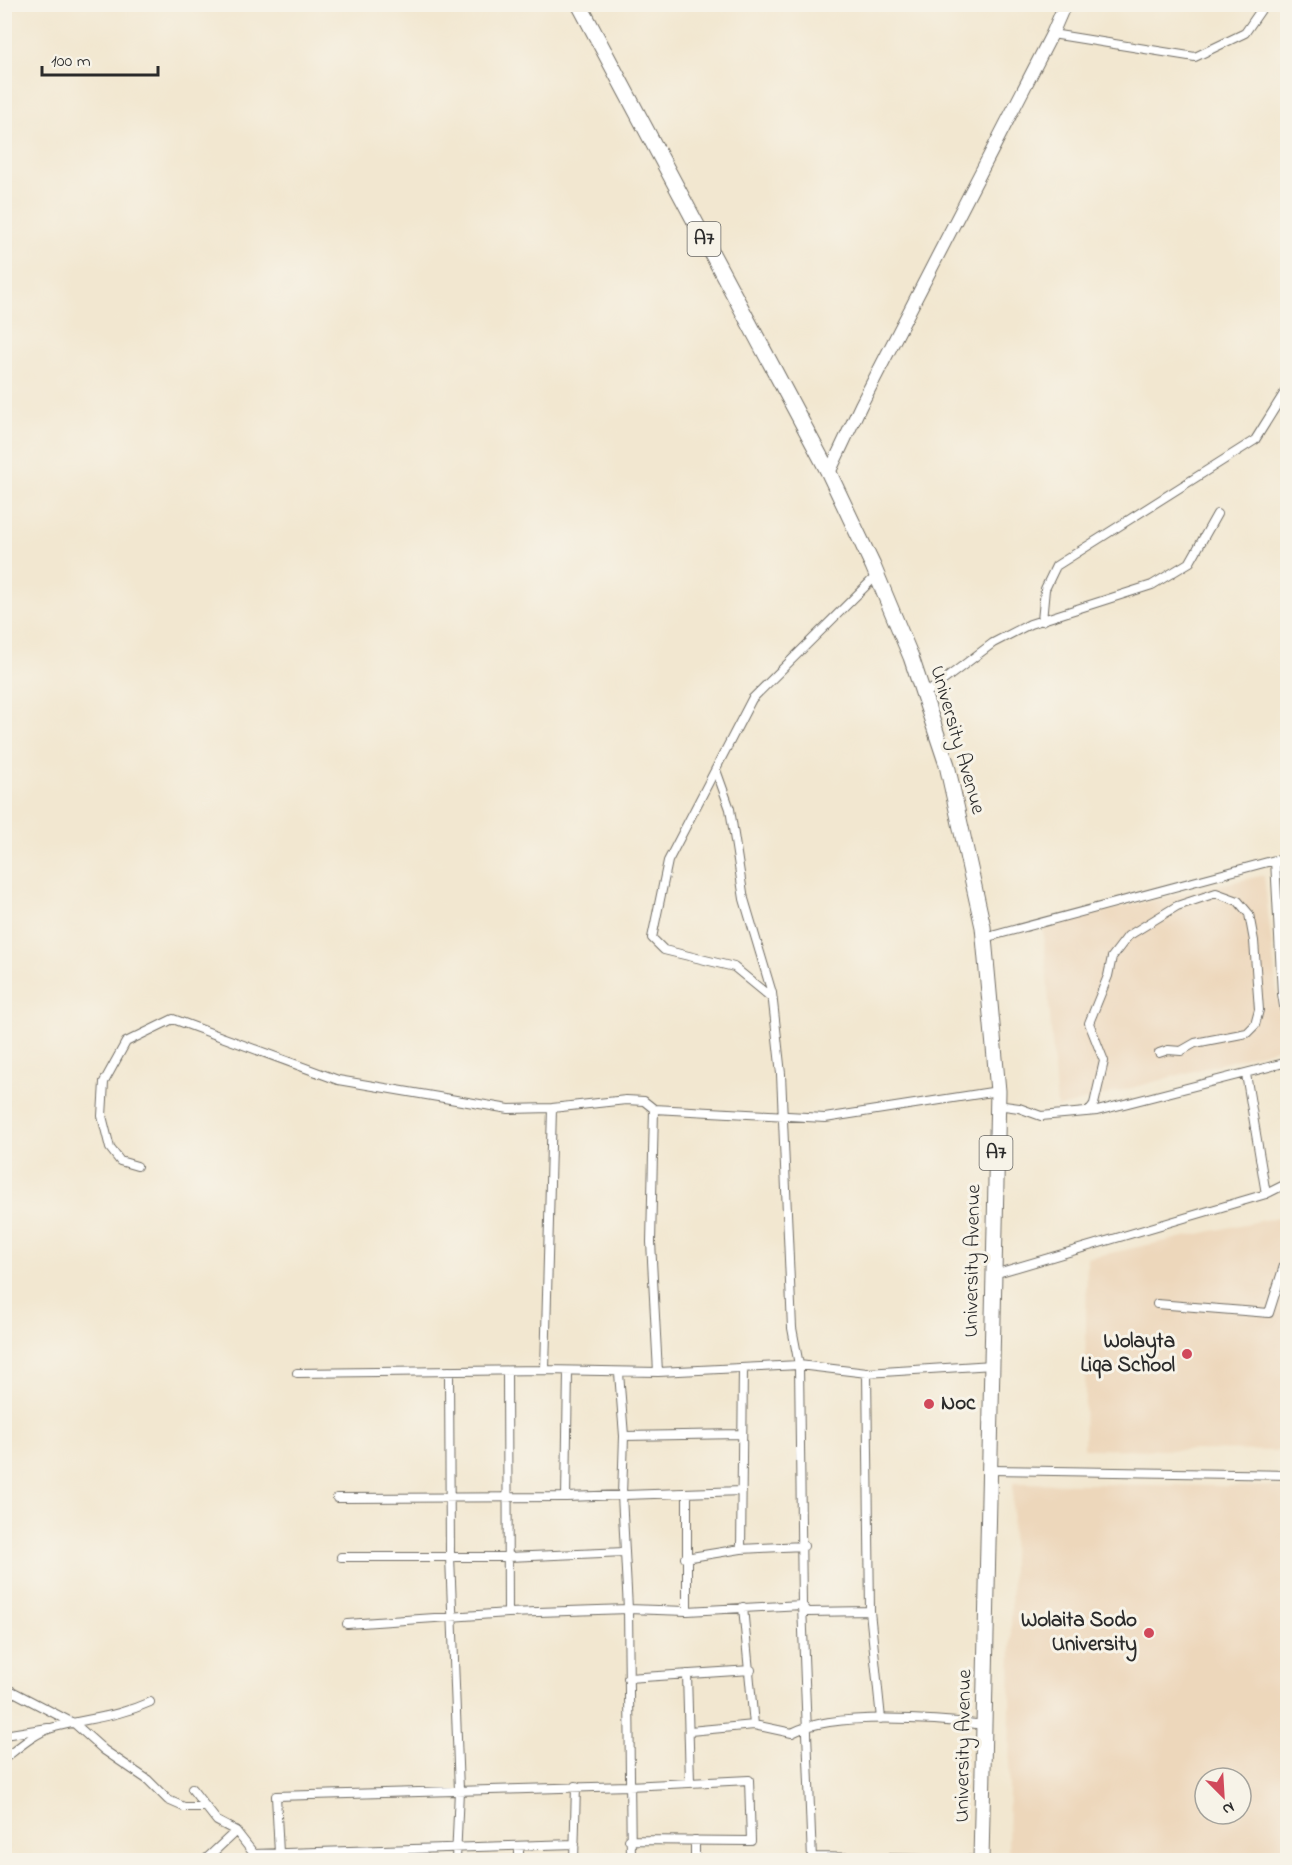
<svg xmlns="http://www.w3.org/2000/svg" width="1292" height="1865" viewBox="0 0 1292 1865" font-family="'Indie Flower',sans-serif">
<rect width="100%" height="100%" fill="#f7f3e8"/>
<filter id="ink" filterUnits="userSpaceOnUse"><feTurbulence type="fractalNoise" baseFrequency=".0167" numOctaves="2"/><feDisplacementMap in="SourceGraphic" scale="12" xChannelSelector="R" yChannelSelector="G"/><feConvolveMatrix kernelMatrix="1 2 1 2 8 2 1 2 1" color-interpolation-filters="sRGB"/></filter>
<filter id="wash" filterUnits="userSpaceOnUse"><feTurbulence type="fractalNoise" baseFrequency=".008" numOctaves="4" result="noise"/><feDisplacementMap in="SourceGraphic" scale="24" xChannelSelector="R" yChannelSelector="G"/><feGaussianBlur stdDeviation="1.35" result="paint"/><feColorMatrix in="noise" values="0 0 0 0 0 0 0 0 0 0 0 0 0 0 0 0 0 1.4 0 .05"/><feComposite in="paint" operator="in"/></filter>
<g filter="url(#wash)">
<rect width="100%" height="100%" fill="#f2e7d0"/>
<path fill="#edd7bb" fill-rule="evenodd" d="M1264 875 1283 1047 1057 1108 1043 925Z
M1287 1215V1451L1084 1449 1087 1258Z
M1013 1483 1287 1487V1860H1008ZM1205 1778H1241V1814H1205Z"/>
</g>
<g filter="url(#ink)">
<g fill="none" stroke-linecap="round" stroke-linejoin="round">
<g stroke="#716d65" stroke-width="10">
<path id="street" d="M1052 34 1195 57 1245 33 1265 4
M1042 621 1045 589 1056 566 1255 440 1288 387
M924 695 993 643 1030 624 1152 585 1190 562 1217 514
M716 770 730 809 744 899 772 993 781 1074 792 1328 799 1365 802 1605 812 1860
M1280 925 1288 902
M984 938 1275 860 1282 994 1288 1031
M773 999 734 967 664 950 652 938 668 861 752 699 877 575
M997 1105 1019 1108 1041 1116 1097 1111 1288 1062
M654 1109 651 1242 658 1372
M1089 1111 1094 1104 1104 1061 1089 1023 1108 976 1112 957 1128 936 1177 906 1216 893 1238 901 1249 914 1254 941 1259 1010 1255 1025 1247 1033 1195 1043 1181 1051 1168 1050 1159 1053
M137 1166 120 1161 110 1148 102 1116 104 1082 126 1042 173 1019 338 1080 509 1109 552 1108 626 1100 644 1101 654 1109 825 1118 998 1091
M1266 1194 1288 1183
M994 1274 1266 1194 1246 1074
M1157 1304 1269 1313 1288 1253
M743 1368 741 1549 804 1546
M545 1370 552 1108
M449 1371 450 1556 459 1790 456 1860
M507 1371 508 1613
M297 1373 545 1370 658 1372 799 1365 867 1373 993 1365
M619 1373 624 1436 622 1495 628 1609 631 1860
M867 1373 870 1611 881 1719
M624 1436 741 1434
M991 1470 1288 1475
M687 1494V1611
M566 1497 568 1372
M337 1498 566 1497 742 1491
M341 1557H508L625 1552
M685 1558 741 1549
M743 1607 754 1725
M347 1624 508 1613 628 1609 687 1611 802 1605 808 1612 870 1611
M687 1674 690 1782
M628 1678 751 1670
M4 1687 75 1724 104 1750 148 1780 168 1800 184 1807H206
M690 1731 754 1725 792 1733C832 1711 938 1719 985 1725
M4 1735 48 1728
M4 1759C19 1747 37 1731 55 1727 89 1718 117 1717 150 1702
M192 1789 217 1821 236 1831 254 1854 265 1860
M519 1846V1860
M279 1853 276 1796 629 1786 749 1780 751 1841 629 1840
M254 1854 575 1844
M812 1857 981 1860
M205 1860 236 1831
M574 1860 576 1786
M695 1860V1840"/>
</g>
<g stroke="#716d65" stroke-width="14">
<path id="secondary" d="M829 473 861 405 1052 34 1065 4"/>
</g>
<g stroke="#716d65" stroke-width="17">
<path id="highway" d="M579 4 829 473 873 566 911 657 947 765 983 927 998 1091 981 1860"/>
</g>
<use href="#street" stroke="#fff" stroke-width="8"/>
<use href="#secondary" stroke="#fff" stroke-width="12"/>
<use href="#highway" stroke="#fff" stroke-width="15"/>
</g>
</g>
<g fill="#d1495b" stroke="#f7f3e8" stroke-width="2">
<circle cx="1187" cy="1354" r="6"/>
<circle cx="929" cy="1404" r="6"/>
<circle cx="1149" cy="1633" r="6"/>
</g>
<g text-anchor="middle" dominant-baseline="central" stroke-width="6" stroke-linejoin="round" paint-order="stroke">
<g fill="#f7f3e8" stroke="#686764" stroke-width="1.5">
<rect x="687.5" y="222" width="33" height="34" rx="4.5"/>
<rect x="979.5" y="1136" width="33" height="34" rx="4.5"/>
</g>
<g font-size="20" font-weight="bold" fill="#2b2b2b">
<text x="704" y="239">A7</text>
<text x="996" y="1153">A7</text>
</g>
<g font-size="21" fill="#2b2b2b" stroke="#f7f3e8">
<text transform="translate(957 740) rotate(74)">University Avenue</text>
<text transform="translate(973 1261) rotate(-89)">University Avenue</text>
<text transform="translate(964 1746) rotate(-89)">University Avenue</text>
</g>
<g font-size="21" font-weight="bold" fill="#2b2b2b" stroke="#f7f3e8" text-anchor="end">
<text x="1175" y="1342">Wolayta<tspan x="1175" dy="24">Liqa School</tspan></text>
<text x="941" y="1404" text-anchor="start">Noc</text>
<text x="1137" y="1621">Wolaita Sodo<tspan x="1137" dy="24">University</tspan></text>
</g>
</g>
<rect width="1292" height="1865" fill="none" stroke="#f7f3e8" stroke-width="24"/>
<g transform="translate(1223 1796) rotate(156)"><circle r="28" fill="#f7f3e8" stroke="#a5a39c" stroke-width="1.5"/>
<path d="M0-4.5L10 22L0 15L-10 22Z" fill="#d1495b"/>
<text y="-9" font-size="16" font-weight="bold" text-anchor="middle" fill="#2b2b2b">N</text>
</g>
<path d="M42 66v9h116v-9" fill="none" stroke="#2b2b2b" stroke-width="3"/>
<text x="51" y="66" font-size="18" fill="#2b2b2b" stroke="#f7f3e8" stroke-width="4.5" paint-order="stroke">100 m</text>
</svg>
